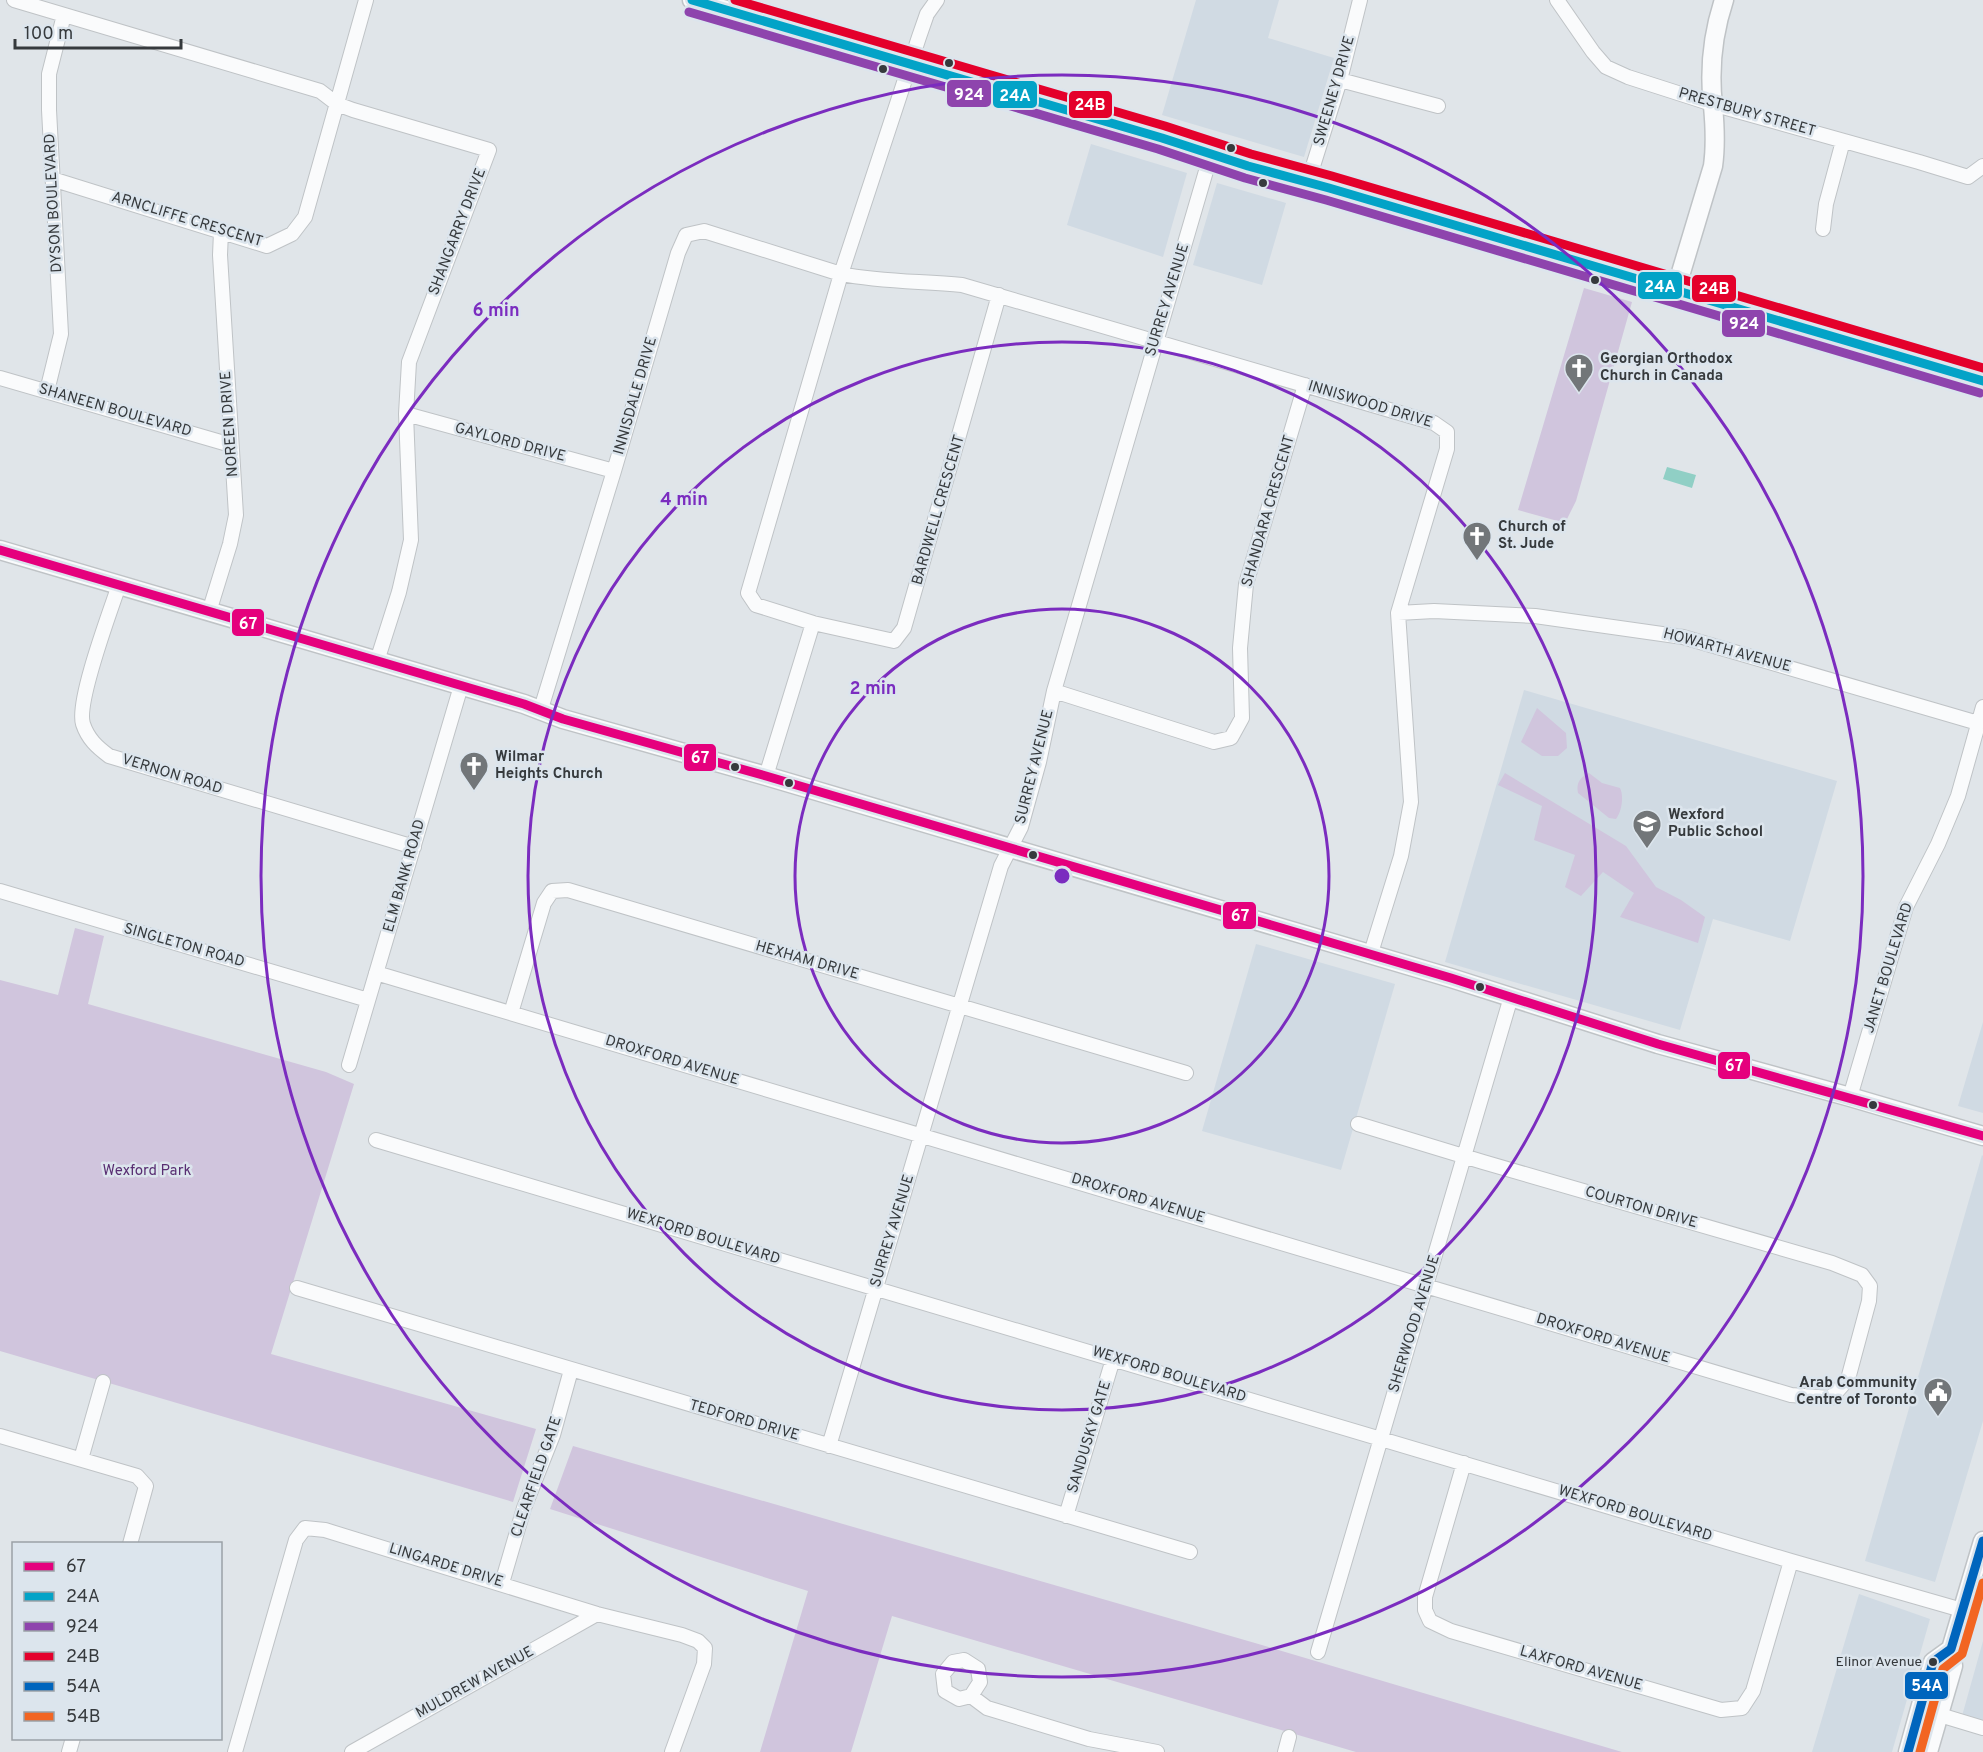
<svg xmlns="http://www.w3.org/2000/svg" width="1983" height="1752" viewBox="0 0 1983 1752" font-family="Overpass,sans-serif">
<rect width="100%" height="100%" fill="#e0e5e9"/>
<path fill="#d0dae3" d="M1196 0H1279L1268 38 1334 58 1304 157 1162 115Z
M1091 144 1187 173 1163 257 1067 225Z
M1217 183 1286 203 1262 285 1193 265Z
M1524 690 1837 781 1790 941 1713 919 1680 1030 1445 962Z
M1256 944 1395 984 1341 1170 1202 1131Z
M1983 1022V1113L1958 1106Z
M1982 1155 1983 1156V1421L1935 1582 1865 1561Z
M1859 1594 1930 1619 1892 1752H1812Z
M1983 1641V1723L1962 1716Z"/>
<path fill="#d0c5dd" d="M1584 288 1632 302 1576 501 1565 523 1518 510Z
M1537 708 1566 733 1567 748 1558 756H1542L1521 742Z
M1505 773 1626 846 1656 887 1681 900 1705 917 1698 943 1620 917 1634 893 1603 872 1581 896 1565 887 1575 855 1534 840 1542 806 1498 785Z
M1589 773 1602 783 1620 788C1624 796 1622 811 1616 819L1609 818 1578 793C1576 783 1580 777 1589 773Z
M75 928 104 936 88 1004 326 1072 354 1084 271 1354 536 1429 513 1502 0 1351V980L58 995Z
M573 1446 1255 1643 1622 1752H1356L892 1616 851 1752H760L808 1591 550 1509Z"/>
<path fill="#90cfc5" d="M1667 467 1696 475 1692 488 1663 479Z"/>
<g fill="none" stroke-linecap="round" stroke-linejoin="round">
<g stroke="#bfc3c6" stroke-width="16">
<path id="street" d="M14 0 320 91 337 104 353 110 489 150 409 362 406 414 411 540 399 592 377 661
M1557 0 1593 52 1606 67 1628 77 1712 104 1919 162 1968 177 1983 166
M1340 80 1438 106
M52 179 267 246 292 234 305 217 366 0
M1308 182 1340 80 1360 0
M1823 229 1826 204 1843 141
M0 378 231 445
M47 391 61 334 49 110V74L64 15
M406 414 614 471
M119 585C110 612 76 702 83 724 88 739 97 747 109 756L414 847
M209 612 230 544 236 515 220 255 221 232
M1398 613 1434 611 1535 616 1683 637 1978 723
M813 623 894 641 904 628 999 295
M1054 691 1214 742 1231 738 1242 718 1240 648 1246 584 1305 385
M540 712 614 471 678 253 686 235 704 231 841 274C881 282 921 281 962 285L1434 423 1447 432V449L1398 613 1411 802 1401 856 1370 956
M766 776 813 623 756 605 748 593 841 274 919 37 927 14 937 0
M0 891 368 1000
M376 973 1791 1395 1831 1398 1848 1379 1869 1301 1870 1286 1862 1275 1832 1263 1483 1162 1358 1124
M511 1013 544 903 552 891 568 890 1186 1073
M349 1065 461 686
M1850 1097 1906 907 1938 844 1958 796 1983 707
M376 1140 1791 1561 1962 1610
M297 1288 1190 1552
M0 1436 137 1476 146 1486 130 1544
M829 1446 1001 866 1021 827 1039 762 1054 691 1211 154
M81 1459 103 1382
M1464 1463 1425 1597V1610L1430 1621 1451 1631 1721 1710 1742 1708 1753 1691 1791 1561
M1066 1516 1113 1359
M502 1583 524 1508 553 1435 571 1370
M1318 1652 1511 997
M971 1696 980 1682 978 1669 964 1660 953 1662 943 1674 945 1691 959 1699 971 1696 987 1708 1089 1739 1157 1752
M1930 1712 1983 1728
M69 1752 73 1738
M235 1752 296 1540 305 1528 325 1530 597 1614 682 1635 698 1641 705 1648 704 1664 672 1752
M352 1752 597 1614
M1285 1752 1289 1737"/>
</g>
<g stroke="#bfc3c6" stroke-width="21">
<path id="secondary" d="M692 0 1162 138 1248 166 1329 188 1983 381
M1676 289 1713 166C1716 145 1715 127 1713 106 1709 70 1713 33 1724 0
M0 550 524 704 563 719 766 776 1451 978 1658 1044 1850 1097 1983 1136
M1908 1752 1933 1662 1951 1649
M1928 1752 1953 1666 1951 1649 1983 1541"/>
</g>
<use href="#street" stroke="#fafbfc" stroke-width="14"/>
<use href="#secondary" stroke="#fafbfc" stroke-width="18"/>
<g stroke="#dce5ed" stroke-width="14">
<path id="bus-1" d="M0 550 524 704 563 719 766 776 1451 978 1658 1044 1983 1136"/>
</g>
<g stroke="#dce5ed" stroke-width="14">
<path id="bus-2" d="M692 0 1162 138 1248 166 1329 188 1983 381"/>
</g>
<g stroke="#dce5ed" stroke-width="14">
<path id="bus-3" d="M689 12 1158 149 1245 178 1326 200 1980 393"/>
</g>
<g stroke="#dce5ed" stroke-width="14">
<path id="bus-4" d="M735 0 1165 126 1251 154 1332 176 1983 368"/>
</g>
<g stroke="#dce5ed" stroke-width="14">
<path id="bus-5" d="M1908 1752 1933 1662 1951 1649 1983 1541"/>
</g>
<g stroke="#dce5ed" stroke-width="14">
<path id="bus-6" d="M1920 1752 1943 1669 1962 1654 1983 1583"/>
</g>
<use href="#bus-1" stroke="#e5007d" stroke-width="9"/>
<use href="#bus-2" stroke="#03a3c7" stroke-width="9"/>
<use href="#bus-3" stroke="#8e44ad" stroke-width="9"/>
<use href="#bus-4" stroke="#e4002b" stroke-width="9"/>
<use href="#bus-5" stroke="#0065bd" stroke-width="9"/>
<use href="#bus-6" stroke="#f26522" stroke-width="9"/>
</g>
<g fill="none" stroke="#7b2cbf" stroke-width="3">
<circle cx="1062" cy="876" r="267"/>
<circle cx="1062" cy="876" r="534"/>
<circle cx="1062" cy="876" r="801"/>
</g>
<defs>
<g id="church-pin" transform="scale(1.5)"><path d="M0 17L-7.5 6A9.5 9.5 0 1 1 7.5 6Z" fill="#727679" stroke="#dce5ed"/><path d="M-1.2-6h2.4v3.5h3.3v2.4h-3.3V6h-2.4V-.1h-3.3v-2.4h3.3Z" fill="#fff"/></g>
<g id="school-pin" transform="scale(1.5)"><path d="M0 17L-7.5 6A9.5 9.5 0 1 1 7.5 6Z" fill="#727679" stroke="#dce5ed"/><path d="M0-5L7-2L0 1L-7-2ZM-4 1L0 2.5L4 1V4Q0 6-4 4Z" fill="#fff"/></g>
<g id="civic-pin" transform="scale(1.5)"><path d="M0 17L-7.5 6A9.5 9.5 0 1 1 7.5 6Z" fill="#727679" stroke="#dce5ed"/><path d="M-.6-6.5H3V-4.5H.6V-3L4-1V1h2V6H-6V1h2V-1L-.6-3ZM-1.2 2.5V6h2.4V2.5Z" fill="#fff"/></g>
</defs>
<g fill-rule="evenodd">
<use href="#church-pin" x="1579" y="368"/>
<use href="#church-pin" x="1477" y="536"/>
<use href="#church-pin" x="474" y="766"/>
<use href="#school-pin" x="1647" y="824"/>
<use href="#civic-pin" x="1938" y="1392"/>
</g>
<g fill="#363a3d" stroke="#dce5ed" stroke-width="2">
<circle cx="949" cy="63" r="5"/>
<circle cx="883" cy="69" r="5"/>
<circle cx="1231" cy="148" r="5"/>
<circle cx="1263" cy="183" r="5"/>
<circle cx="1595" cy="280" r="5"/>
<circle cx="735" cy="767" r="5"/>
<circle cx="789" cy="783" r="5"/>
<circle cx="1033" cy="855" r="5"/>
<circle cx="1480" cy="987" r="5"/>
<circle cx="1873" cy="1105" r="5"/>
<circle cx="1933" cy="1662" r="5"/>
</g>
<g text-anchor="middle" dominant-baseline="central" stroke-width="5" stroke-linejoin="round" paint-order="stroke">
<g font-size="14" fill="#363a3d" stroke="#dce5ed" text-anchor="end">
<text x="1922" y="1662">Elinor Avenue</text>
</g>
<g font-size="15" fill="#363a3d" stroke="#dce5ed">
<text transform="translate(1335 91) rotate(-74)">SWEENEY DRIVE</text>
<text transform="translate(1747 113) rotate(16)">PRESTBURY STREET</text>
<text transform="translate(54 203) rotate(-93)">DYSON BOULEVARD</text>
<text transform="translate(187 220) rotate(17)">ARNCLIFFE CRESCENT</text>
<text transform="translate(458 232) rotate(-69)">SHANGARRY DRIVE</text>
<text transform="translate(1168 300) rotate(-73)">SURREY AVENUE</text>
<text transform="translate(636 396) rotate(-74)">INNISDALE DRIVE</text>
<text transform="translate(1370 405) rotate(17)">INNISWOOD DRIVE</text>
<text transform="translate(115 411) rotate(16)">SHANEEN BOULEVARD</text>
<text transform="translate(230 424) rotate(-94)">NOREEN DRIVE</text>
<text transform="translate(510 443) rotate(15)">GAYLORD DRIVE</text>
<text transform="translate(939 510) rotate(-74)">BARDWELL CRESCENT</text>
<text transform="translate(1269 511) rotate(-74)">SHANDARA CRESCENT</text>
<text transform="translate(1727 651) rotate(15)">HOWARTH AVENUE</text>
<text transform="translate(1035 767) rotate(-76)">SURREY AVENUE</text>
<text transform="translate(172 775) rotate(17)">VERNON ROAD</text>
<text transform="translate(405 876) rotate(-74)">ELM BANK ROAD</text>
<text transform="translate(184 946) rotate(16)">SINGLETON ROAD</text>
<text transform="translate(807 961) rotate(16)">HEXHAM DRIVE</text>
<text transform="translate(1889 968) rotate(-73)">JANET BOULEVARD</text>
<text transform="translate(672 1061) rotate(17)">DROXFORD AVENUE</text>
<text transform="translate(1138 1199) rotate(17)">DROXFORD AVENUE</text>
<text transform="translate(1641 1208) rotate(16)">COURTON DRIVE</text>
<text transform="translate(893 1231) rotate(-73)">SURREY AVENUE</text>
<text transform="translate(703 1237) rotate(17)">WEXFORD BOULEVARD</text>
<text transform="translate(1415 1324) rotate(-73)">SHERWOOD AVENUE</text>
<text transform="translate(1603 1339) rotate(17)">DROXFORD AVENUE</text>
<text transform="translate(1169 1375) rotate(17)">WEXFORD BOULEVARD</text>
<text transform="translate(744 1421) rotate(16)">TEDFORD DRIVE</text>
<text transform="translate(1090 1437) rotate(-73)">SANDUSKY GATE</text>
<text transform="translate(537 1477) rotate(-71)">CLEARFIELD GATE</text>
<text transform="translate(1635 1514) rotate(17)">WEXFORD BOULEVARD</text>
<text transform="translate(446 1566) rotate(17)">LINGARDE DRIVE</text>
<text transform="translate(1581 1669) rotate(16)">LAXFORD AVENUE</text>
<text transform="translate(475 1683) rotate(-29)">MULDREW AVENUE</text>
</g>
<g font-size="15" font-weight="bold" fill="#363a3d" stroke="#dce5ed" text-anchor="start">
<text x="1600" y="359">Georgian Orthodox<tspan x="1600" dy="17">Church in Canada</tspan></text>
<text x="1498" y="527">Church of<tspan x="1498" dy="17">St. Jude</tspan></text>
<text x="495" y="757">Wilmar<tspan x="495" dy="17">Heights Church</tspan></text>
<text x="1668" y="815">Wexford<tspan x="1668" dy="17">Public School</tspan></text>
<text x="1917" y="1383" text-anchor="end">Arab Community<tspan x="1917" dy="17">Centre of Toronto</tspan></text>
</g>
<g font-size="15" fill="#582e72" stroke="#dce5ed">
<text x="147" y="1171">Wexford Park</text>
</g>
</g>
<circle cx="1062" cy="876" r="9" fill="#7b2cbf" stroke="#dce5ed" stroke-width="3"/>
<g font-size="18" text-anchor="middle" font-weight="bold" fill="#7b2cbf" stroke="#dce5ed" stroke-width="5" stroke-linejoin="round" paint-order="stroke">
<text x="496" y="316">6 min</text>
<text x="684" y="505">4 min</text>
<text x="873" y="694">2 min</text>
</g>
<g stroke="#dce5ed" stroke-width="2">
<rect x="946" y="79" width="46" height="29" rx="6" fill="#8e44ad"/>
<rect x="992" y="80" width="46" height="29" rx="6" fill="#03a3c7"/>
<rect x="1068" y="90" width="45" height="29" rx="6" fill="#e4002b"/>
<rect x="1637" y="271" width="46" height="29" rx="6" fill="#03a3c7"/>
<rect x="1691" y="274" width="46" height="29" rx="6" fill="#e4002b"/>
<rect x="1721" y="309" width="45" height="29" rx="6" fill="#8e44ad"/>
<rect x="231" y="608" width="34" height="29" rx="6" fill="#e5007d"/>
<rect x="683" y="743" width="34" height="29" rx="6" fill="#e5007d"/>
<rect x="1222" y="901" width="35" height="29" rx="6" fill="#e5007d"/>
<rect x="1717" y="1051" width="34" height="29" rx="6" fill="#e5007d"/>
<rect x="1904" y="1671" width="45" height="29" rx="6" fill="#0065bd"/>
</g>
<g font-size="16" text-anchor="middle" font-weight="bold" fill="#fff">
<text x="969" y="100">924</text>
<text x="1015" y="101">24A</text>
<text x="1090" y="110">24B</text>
<text x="1660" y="292">24A</text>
<text x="1714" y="294">24B</text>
<text x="1744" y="329">924</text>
<text x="248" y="629">67</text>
<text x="700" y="763">67</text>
<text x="1240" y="921">67</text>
<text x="1734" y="1071">67</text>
<text x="1927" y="1691">54A</text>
</g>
<rect x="12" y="1542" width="210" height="198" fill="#dce5ed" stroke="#9aa1a7" stroke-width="1.5"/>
<rect x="24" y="1562" width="30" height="9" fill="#e5007d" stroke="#9aa1a7" stroke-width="1.5"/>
<text x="66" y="1572" font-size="18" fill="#363a3d">67</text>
<rect x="24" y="1592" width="30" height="9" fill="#03a3c7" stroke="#9aa1a7" stroke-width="1.5"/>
<text x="66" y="1602" font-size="18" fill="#363a3d">24A</text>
<rect x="24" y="1622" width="30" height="9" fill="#8e44ad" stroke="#9aa1a7" stroke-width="1.5"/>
<text x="66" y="1632" font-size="18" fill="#363a3d">924</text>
<rect x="24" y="1652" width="30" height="9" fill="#e4002b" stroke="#9aa1a7" stroke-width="1.5"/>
<text x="66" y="1662" font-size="18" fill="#363a3d">24B</text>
<rect x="24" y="1682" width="30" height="9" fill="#0065bd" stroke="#9aa1a7" stroke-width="1.5"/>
<text x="66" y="1692" font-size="18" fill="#363a3d">54A</text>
<rect x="24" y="1712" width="30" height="9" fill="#f26522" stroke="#9aa1a7" stroke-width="1.5"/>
<text x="66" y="1722" font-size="18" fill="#363a3d">54B</text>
<path d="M15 39v9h166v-9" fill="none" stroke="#363a3d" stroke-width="3"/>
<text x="24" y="39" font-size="18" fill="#363a3d" stroke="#dce5ed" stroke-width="4.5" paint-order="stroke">100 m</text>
</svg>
